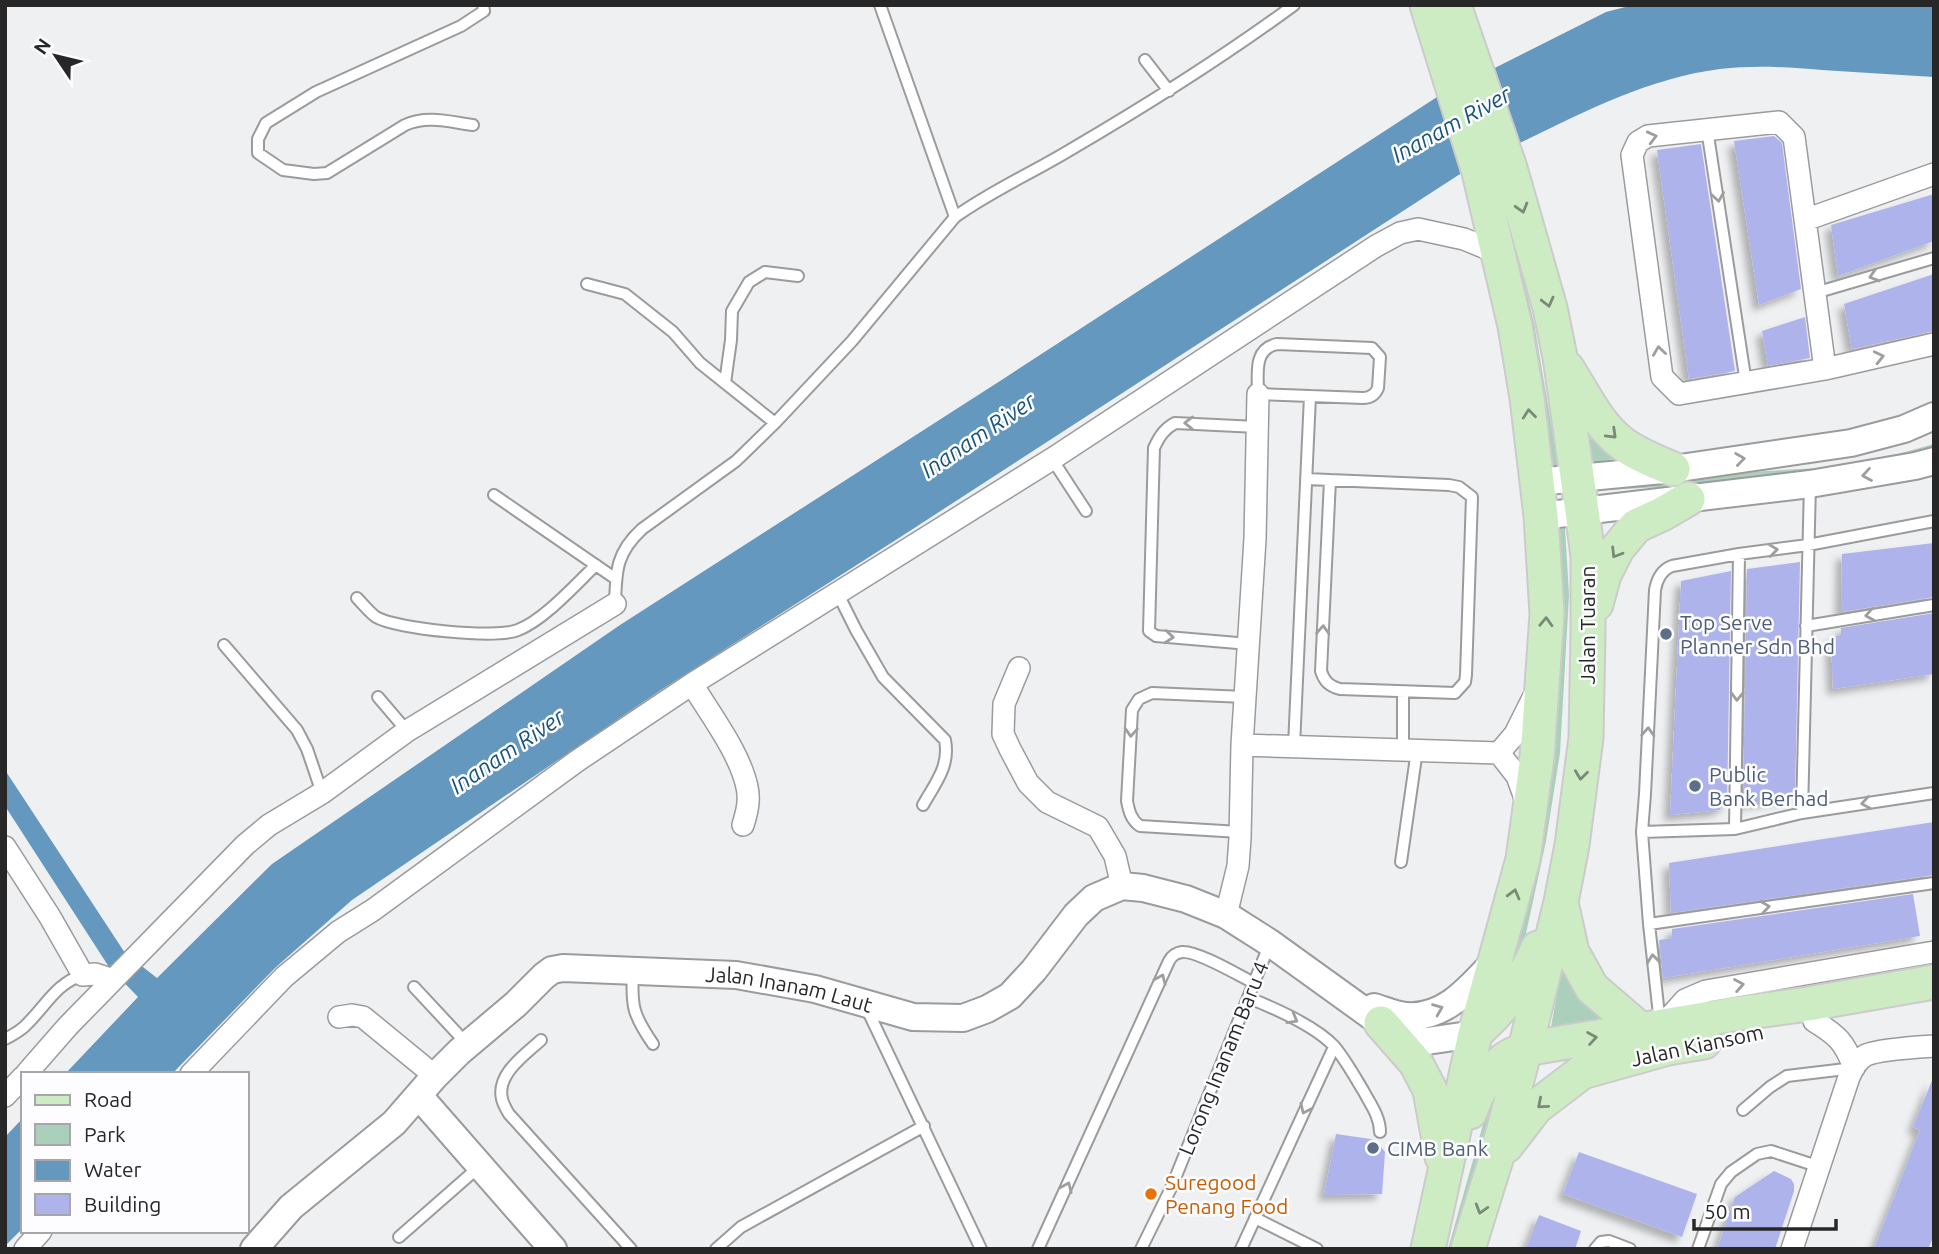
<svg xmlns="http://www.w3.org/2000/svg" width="1939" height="1254" viewBox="0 0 1939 1254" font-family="Ubuntu,sans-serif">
<defs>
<filter id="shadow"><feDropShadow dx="-6" dy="6" stdDeviation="3.5" flood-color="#0004"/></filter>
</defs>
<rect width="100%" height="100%" fill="#eff0f2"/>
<path fill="#aacfba" d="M1495 180 1519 261 1534 323 1559 470H1555L1546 458Z
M1586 431 1606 451 1620 458 1590 463Z
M1934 444V464L1780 481 1604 490 1603 486 1766 471 1817 468 1898 454Z
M1565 528 1569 595 1560 753 1546 841 1519 966 1501 991 1534 883 1542 841 1562 594 1560 529Z
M1563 961 1618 1023 1551 1027Z
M1493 1089H1499L1473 1185 1453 1249H1448Z"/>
<path fill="#6498bf" d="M1633 5H1934V77C1896 75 1859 72 1822 70 1787 67 1754 65 1720 69 1633 80 1556 128 1477 163L902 536 661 690 352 900 275 968 172 1074H65L138 997 109 967 5 806V770L125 953 157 978 272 864 620 625 1000 381 1437 97 1606 12Z
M23 1118V1228L5 1246V1137Z"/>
<path fill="#aeb3ec" filter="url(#shadow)" d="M1774 136 1782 143 1801 289 1759 305 1734 141Z
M1701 144 1735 371 1689 379 1657 150Z
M1934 194V241L1838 276 1831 225Z
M1934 274V331L1852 349 1844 304Z
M1805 317 1810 358 1768 366 1762 331Z
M1934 543V597L1841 612 1842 554Z
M1800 562 1795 797 1743 804 1747 569Z
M1731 571 1727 806 1720 807V810L1670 815 1681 581Z
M1934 613V674L1833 689 1831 637 1841 635V628Z
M1934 822V875L1671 913 1669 863Z
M1913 894 1920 936 1663 978 1659 940 1672 938V929Z
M1933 1078 1934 1235 1928 1249H1874L1920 1130 1913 1127Z
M1336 1134 1371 1139 1379 1144 1385 1152 1382 1194 1324 1195Z
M1579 1152 1697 1194 1682 1237 1563 1194Z
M1774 1171 1791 1179 1794 1184V1191L1775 1249H1717L1735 1197Z
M1539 1215 1581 1231 1575 1249H1526Z"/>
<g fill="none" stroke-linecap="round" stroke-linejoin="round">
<g stroke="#9b9b9d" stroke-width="14">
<path id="service" d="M880 5 955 217
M1145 60 1169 91
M473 125C450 122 427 115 405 125L327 173 314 174 283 170 258 153V139L266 123 316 92 461 26 484 11 483 5
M1707 129 1746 383
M587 284 625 294 673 332 700 363 725 383
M1815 293 1934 258
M1277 344 1372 348 1380 357 1378 388C1375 395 1370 398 1363 398L1258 394C1258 374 1253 349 1277 344Z
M775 423 725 383 731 340 732 311 749 282 765 272 798 276
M1052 459 1086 511
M1306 479 1449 485 1459 487 1472 497 1466 675 1465 682 1455 693 1340 689C1329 686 1324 681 1321 671L1330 480
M494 495 616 579
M837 592 856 630 883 677 945 740C950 766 936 782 923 805
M357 598C363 604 369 612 376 617 396 629 496 639 518 630 544 620 575 585 596 565
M615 604C616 571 616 553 642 529L736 461 775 423 852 341 955 217C991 191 1032 173 1070 150 1147 105 1222 58 1294 5
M1806 626 1934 605
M1249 644 1156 636 1149 631 1154 448C1159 437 1164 429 1175 423L1257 427
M224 645 297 730 307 749 322 793
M378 697 407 731
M1294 746 1310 396
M1403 750V692
M1802 813 1810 484
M1735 829 1739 554
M1240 832 1140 826C1131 820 1129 811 1127 801L1132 710 1139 699 1152 693 1245 697
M1642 832 1735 829 1802 813 1934 793
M1401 862 1417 750
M1649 924 1934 883
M633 972C631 1006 633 1015 653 1044
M414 987 468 1045
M1249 998C1274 1008 1315 1026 1334 1046 1345 1059 1355 1077 1364 1092 1371 1105 1380 1117 1380 1132
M866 1007 981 1249
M1660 1024 1649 924 1642 832 1645 794 1655 590C1657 579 1661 570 1672 566L1739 554 1808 545 1934 521
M5 1039C13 1035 22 1030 28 1023 46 1005 58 982 83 975
M541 1040C525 1055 496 1074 502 1099 503 1104 506 1109 509 1114L631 1249
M1743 1110 1770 1087 1787 1076 1854 1068
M1255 1218 1317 1249
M399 1237 480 1166
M716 1249 741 1227 924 1126
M1038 1249 1169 961C1172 956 1175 953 1182 952 1196 950 1240 976 1254 983
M1141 1249 1172 1186 1270 943
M1241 1249 1334 1047
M1595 1249 1601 1242 1609 1241 1630 1249
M1698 1249 1721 1184 1731 1172 1757 1154 1771 1151 1820 1167"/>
</g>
<g stroke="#9b9b9d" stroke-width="24">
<path id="minor" d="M1805 220 1934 174
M1825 369 1794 137 1779 122 1648 136 1638 142 1632 155 1662 377 1679 394 1825 369 1934 344
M1019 668 1004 704 1003 734 1010 749 1028 783 1047 802 1098 827 1115 856 1122 886
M692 684C710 714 740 753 747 787 750 800 747 812 743 825
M1242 745 1499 753 1517 776 1527 804
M1499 753 1515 734 1534 696
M5 847 50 917 83 975 95 974 113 980
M1226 915 1238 866 1240 838 1242 745 1255 539 1258 394
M339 1017 352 1015 363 1017 435 1076
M1814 1021C1837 1035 1845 1042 1854 1068
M1661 1027 1685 1000 1706 991 1934 952
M26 1074 68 1026 202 889 245 845 269 825 322 793 407 731 615 604
M191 1074 284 977 338 932 373 910 577 761 692 684 1052 459 1376 246 1400 233 1418 229 1464 239 1498 253
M5 1096 23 1077
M25 1249 41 1231
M1792 1249 1849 1077C1853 1068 1857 1060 1866 1055 1880 1049 1918 1047 1934 1046"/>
</g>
<g stroke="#9b9b9d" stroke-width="30">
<g id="tertiary">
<path d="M1537 482 1673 469 1851 443 1904 429 1934 416"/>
<path d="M1541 516 1810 484 1915 466 1934 461"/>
<path d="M1374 1007C1384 1010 1395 1015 1406 1016 1446 1019 1471 986 1496 960"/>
<path d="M419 1096 553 1249"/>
<path id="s1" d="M254 1249 291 1207 394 1123 435 1076 459 1052 516 1004 544 976 552 970 563 968 736 975 815 989 913 1017 963 1018 987 1009 1010 996 1034 970 1076 915 1094 898 1122 886 1143 888 1186 899 1226 915 1270 943 1381 1023 1408 1037 1427 1041 1475 1034"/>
</g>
</g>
<g stroke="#cbcbcb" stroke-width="37">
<path id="primary" d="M1427 5 1479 172 1515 326 1527 398 1541 516 1547 614 1537 757 1523 859 1475 1034 1428 1249
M1454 5 1510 168 1550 308 1560 357 1582 511 1588 556V633L1586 738 1572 845 1561 902 1525 1049 1496 1159 1468 1249
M1567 368C1584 394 1598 426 1623 444 1638 455 1656 462 1673 469
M1596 604 1604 575 1617 549 1636 526 1662 514 1688 499
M1562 907 1572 952 1592 988 1641 1030
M1381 1023 1416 1063 1430 1090 1442 1157
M1480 1029C1507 1004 1523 981 1538 948
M1470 1112C1477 1092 1487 1073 1504 1060 1510 1055 1519 1052 1525 1049L1735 1014 1808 1004 1934 982
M1506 1146 1536 1107 1582 1072 1668 1048 1704 1042"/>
</g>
<use href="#service" stroke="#fff" stroke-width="10"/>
<use href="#minor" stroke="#fff" stroke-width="21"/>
<use href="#tertiary" stroke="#fff" stroke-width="26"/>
<use href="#primary" stroke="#ceecc4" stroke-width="33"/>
</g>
<defs><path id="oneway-chevron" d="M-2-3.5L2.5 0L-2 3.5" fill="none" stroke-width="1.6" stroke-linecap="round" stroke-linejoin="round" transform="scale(1.75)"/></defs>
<g stroke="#9e9e9e">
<use href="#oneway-chevron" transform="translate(1652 137) rotate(-14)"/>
<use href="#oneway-chevron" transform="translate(1718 197) rotate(81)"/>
<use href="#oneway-chevron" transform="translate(1874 276) rotate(163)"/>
<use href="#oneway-chevron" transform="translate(1659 351) rotate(-98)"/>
<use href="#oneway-chevron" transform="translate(1879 357) rotate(-13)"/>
<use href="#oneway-chevron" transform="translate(1189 423) rotate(-179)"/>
<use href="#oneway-chevron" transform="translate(1740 459) rotate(-8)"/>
<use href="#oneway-chevron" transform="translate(1867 475) rotate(170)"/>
<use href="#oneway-chevron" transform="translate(1773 550) rotate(-7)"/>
<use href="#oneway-chevron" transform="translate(1870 615) rotate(171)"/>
<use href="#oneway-chevron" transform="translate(1323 630) rotate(-87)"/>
<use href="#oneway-chevron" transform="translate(1169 637) rotate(5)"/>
<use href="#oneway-chevron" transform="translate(1737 696) rotate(91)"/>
<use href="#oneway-chevron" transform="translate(1131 732) rotate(93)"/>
<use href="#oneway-chevron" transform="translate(1648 732) rotate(-87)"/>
<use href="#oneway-chevron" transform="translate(1866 803) rotate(171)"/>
<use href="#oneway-chevron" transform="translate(1765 907) rotate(-8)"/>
<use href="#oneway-chevron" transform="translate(1653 959) rotate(-97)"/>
<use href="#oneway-chevron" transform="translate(1161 979) rotate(-66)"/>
<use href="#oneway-chevron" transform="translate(1739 985) rotate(-10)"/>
<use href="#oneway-chevron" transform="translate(1438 1009) rotate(-22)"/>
<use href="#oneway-chevron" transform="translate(1293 1019) rotate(30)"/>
<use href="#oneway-chevron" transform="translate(1305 1109) rotate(115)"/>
<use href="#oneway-chevron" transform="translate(1067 1187) rotate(-66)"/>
</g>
<g stroke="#7a8a76">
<use href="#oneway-chevron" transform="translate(1522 208) rotate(74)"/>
<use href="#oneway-chevron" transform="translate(1548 302) rotate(76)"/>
<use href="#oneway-chevron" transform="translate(1529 414) rotate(-96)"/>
<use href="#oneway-chevron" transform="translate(1612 434) rotate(44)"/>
<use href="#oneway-chevron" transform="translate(1616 553) rotate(122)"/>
<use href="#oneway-chevron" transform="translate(1546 622) rotate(-88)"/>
<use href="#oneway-chevron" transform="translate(1581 775) rotate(97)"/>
<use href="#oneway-chevron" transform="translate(1514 894) rotate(-75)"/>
<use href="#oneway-chevron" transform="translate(1592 1038) rotate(-9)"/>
<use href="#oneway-chevron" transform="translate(1542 1104) rotate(139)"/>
<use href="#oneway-chevron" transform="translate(1481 1209) rotate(107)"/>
</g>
<g fill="#5c6f8a" stroke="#fdfdff" stroke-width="2.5">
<circle cx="1666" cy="634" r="7"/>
<circle cx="1695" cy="786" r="7"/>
<circle cx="1373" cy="1148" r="7"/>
</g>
<circle fill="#e8710a" stroke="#fdfdff" stroke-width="2.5" cx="1151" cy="1194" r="7"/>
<g text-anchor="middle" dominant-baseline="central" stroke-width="5" stroke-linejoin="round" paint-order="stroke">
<g font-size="21" fill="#4e5e75" stroke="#fdfdff" text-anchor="start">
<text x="1680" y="622">Top Serve<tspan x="1680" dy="24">Planner Sdn Bhd</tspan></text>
<text x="1709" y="774">Public<tspan x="1709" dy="24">Bank Berhad</tspan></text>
<text x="1387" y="1148">CIMB Bank</text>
</g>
<g font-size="21" fill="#272728" stroke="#fdfdff">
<text transform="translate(1587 625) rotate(-90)">Jalan Tuaran</text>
<text stroke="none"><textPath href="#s1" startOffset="648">Jalan Inanam Laut</textPath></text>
<text transform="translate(1697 1045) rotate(-12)">Jalan Kiansom</text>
<text transform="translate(1223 1058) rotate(-68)">Lorong Inanam Baru 4</text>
</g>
<g font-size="21" fill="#c56008" stroke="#fdfdff" text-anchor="start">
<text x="1165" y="1182">Suregood<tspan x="1165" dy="24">Penang Food</tspan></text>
</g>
<g font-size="23" font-style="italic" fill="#18547b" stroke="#fdfdff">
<text transform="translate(1451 124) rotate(-29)">Inanam River</text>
<text transform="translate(978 435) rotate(-34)">Inanam River</text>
<text transform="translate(507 751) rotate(-34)">Inanam River</text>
</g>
</g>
<rect width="1939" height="1254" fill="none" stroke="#272728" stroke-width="14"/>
<rect x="21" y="1072" width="228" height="161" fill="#fdfdff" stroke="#a7a7a9" stroke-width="2"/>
<rect x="35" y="1095" width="35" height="10" fill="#ceecc4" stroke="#a7a7a9" stroke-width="2"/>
<text x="84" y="1107" font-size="21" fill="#272728">Road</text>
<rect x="35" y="1124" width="35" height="21" fill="#aacfba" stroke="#a7a7a9" stroke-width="2"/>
<text x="84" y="1142" font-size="21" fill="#272728">Park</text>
<rect x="35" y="1160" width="35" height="21" fill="#6498bf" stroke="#a7a7a9" stroke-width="2"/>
<text x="84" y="1177" font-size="21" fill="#272728">Water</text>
<rect x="35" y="1194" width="35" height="21" fill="#aeb3ec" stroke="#a7a7a9" stroke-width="2"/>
<text x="84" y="1212" font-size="21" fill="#272728">Building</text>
<g transform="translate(56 56) rotate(305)" stroke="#fdfdff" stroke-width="5" paint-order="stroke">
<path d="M0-5L12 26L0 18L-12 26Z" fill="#272728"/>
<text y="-10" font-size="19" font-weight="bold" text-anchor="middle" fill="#272728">N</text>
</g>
<path d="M1694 1219v10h142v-10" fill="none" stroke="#272728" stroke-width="3.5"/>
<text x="1704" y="1219" font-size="21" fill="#272728" stroke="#fdfdff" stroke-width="5" paint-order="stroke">50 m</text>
</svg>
